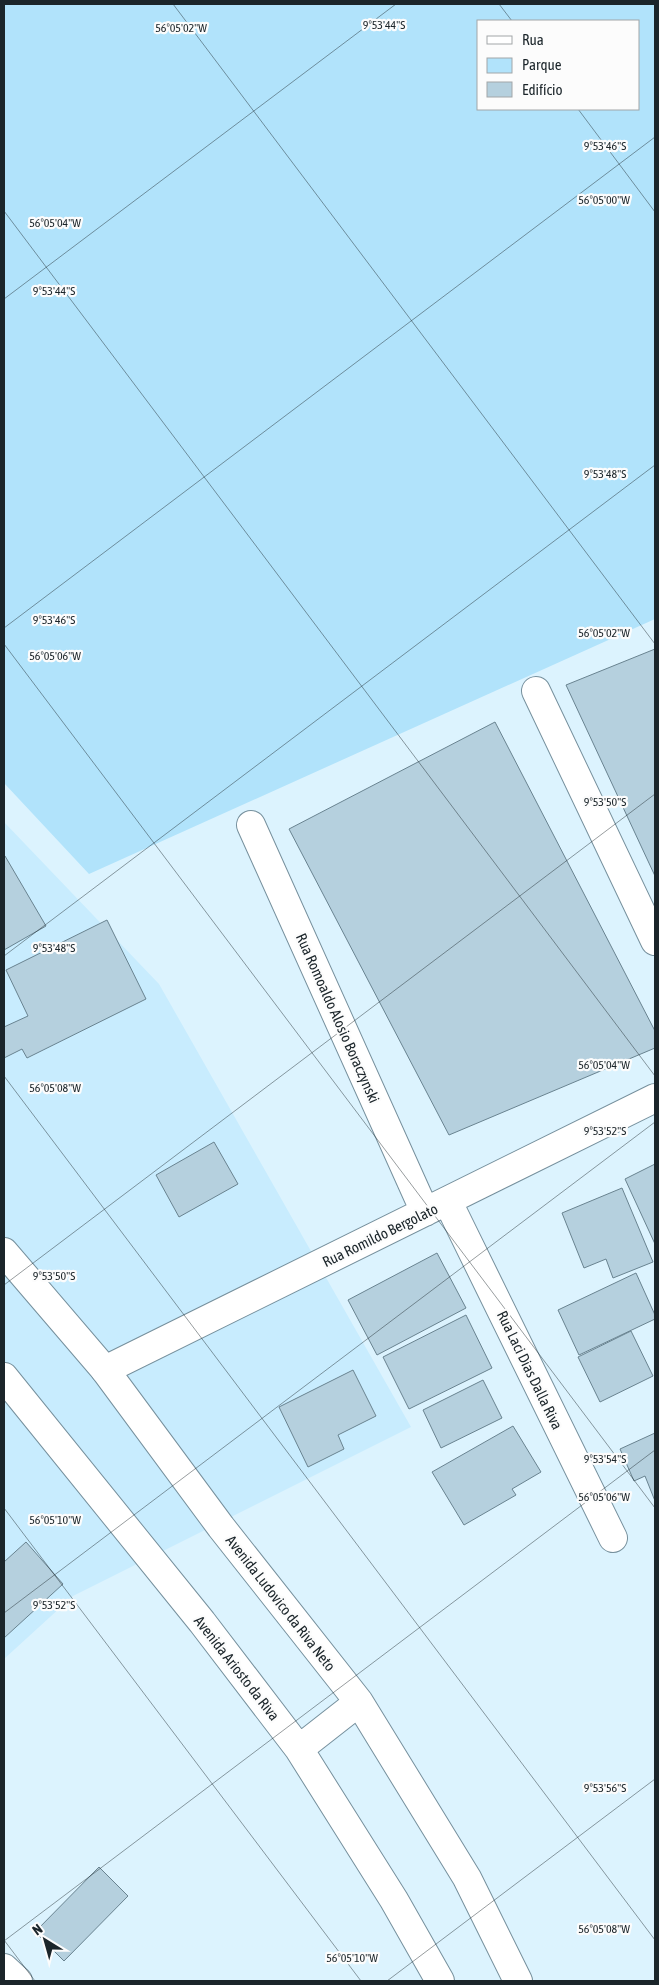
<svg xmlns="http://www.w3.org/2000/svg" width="659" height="1985" viewBox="0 0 659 1985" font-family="'Asap Condensed',sans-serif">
<rect width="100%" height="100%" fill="#dcf3fe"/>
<path fill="#c8ecfe" d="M4 822 159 984 411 1427 73 1596 4 1659Z"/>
<path fill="#b1e3fb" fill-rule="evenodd" d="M4 4H655V619L89 874 4 783ZM478 21H638V109H478Z"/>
<path fill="#b5d0de" stroke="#698390" d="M655 649V876L566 685Z
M495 722 655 1031V1048L449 1135 289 829Z
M5 856 46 926 4 950V857Z
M107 920 146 999 27 1058 22 1049 4 1058V1027L28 1016 6 970Z
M214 1142 238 1184 179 1217 156 1175Z
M655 1164V1244L625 1179Z
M622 1188 653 1262 613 1278 606 1259 584 1268 562 1213Z
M437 1253 466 1308 377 1355 348 1300Z
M636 1273 655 1315V1319L579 1355 558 1310Z
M466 1315 492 1368 409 1409 383 1357Z
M631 1331 653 1376 600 1402 578 1357Z
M353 1370 376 1416 338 1435 344 1449 308 1467 279 1407Z
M483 1380 502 1418 441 1448 423 1410Z
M513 1426 541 1472 512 1489 516 1495 464 1525 432 1472Z
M655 1433V1501L645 1476 634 1481 620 1449Z
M26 1542 63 1584 4 1638V1562Z
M99 1867 128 1896 64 1961 35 1932Z"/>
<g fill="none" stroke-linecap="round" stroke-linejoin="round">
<g stroke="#76909d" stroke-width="30">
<path id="minor" d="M536 691 655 941
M251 825 425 1212
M448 1202 613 1538
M105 1370 655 1098
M4 1968 18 1981"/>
</g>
<g stroke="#76909d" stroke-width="30">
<path id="tertiary" d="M4 1252 105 1370 221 1527 359 1702 467 1878 518 1981
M4 1377 202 1622 299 1749 394 1900 440 1981
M299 1749 359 1702"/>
</g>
<use href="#minor" stroke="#fff" stroke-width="28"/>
<use href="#tertiary" stroke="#fff" stroke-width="28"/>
</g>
<path fill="none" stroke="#1b252a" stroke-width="1" stroke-opacity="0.45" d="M173 4 655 644M499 4 512 21M578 109 655 212M4 211 655 1076M4 299 396 4M4 628 655 137M4 644 655 1508M4 956 655 465M4 1076 655 1940M4 1285 655 794M4 1508 361 1981M4 1613 655 1122M4 1940 35 1981M4 1941 655 1450M387 1981 655 1779"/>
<g text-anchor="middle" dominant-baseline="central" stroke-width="4.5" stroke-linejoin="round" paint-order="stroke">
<g font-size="15" fill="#1b252a" stroke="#fcfcfc">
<text transform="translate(338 1018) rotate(66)">Rua Romoaldo Alosio Boraczynski</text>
<text transform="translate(380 1235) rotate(-26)">Rua Romildo Bergolato</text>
<text transform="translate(530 1370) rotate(64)">Rua Laci Dias Dalla Riva</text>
<text transform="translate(281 1603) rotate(52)">Avenida Ludovico da Riva Neto</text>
<text transform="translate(237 1668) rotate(52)">Avenida Ariosto da Riva</text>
</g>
</g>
<g font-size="12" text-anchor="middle" fill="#1b252a" stroke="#fcfcfc" stroke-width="4.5" stroke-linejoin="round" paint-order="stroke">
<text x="384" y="29">9°53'44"S</text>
<text x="181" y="32">56°05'02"W</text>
<text x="605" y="150">9°53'46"S</text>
<text x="604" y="204">56°05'00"W</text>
<text x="55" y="227">56°05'04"W</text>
<text x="54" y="295">9°53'44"S</text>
<text x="605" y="478">9°53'48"S</text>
<text x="54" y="624">9°53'46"S</text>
<text x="604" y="637">56°05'02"W</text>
<text x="55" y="660">56°05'06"W</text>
<text x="605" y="806">9°53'50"S</text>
<text x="54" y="952">9°53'48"S</text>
<text x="604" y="1069">56°05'04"W</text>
<text x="55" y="1092">56°05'08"W</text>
<text x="605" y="1135">9°53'52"S</text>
<text x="54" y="1280">9°53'50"S</text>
<text x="605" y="1463">9°53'54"S</text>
<text x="604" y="1501">56°05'06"W</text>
<text x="55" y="1524">56°05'10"W</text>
<text x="54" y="1609">9°53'52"S</text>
<text x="605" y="1792">9°53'56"S</text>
<text x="604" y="1933">56°05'08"W</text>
<text x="352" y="1962">56°05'10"W</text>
</g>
<rect width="659" height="1985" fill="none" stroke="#1b252a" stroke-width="10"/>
<rect x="477" y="20" width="162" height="90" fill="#fcfcfc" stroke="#a2a6a8"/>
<rect x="487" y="36" width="25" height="8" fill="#ffffff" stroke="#a2a6a8"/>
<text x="522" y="45" font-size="15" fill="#1b252a">Rua</text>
<rect x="487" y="58" width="25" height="15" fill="#b1e3fb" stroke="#a2a6a8"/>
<text x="522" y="70" font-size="15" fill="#1b252a">Parque</text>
<rect x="487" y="82" width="25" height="15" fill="#b5d0de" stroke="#a2a6a8"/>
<text x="522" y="95" font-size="15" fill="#1b252a">Edifício</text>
<g transform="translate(45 1940) rotate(323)" stroke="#fcfcfc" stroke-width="4" paint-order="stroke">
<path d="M0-4L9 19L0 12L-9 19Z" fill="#1b252a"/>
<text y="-8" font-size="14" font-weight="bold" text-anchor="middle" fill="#1b252a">N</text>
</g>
</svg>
